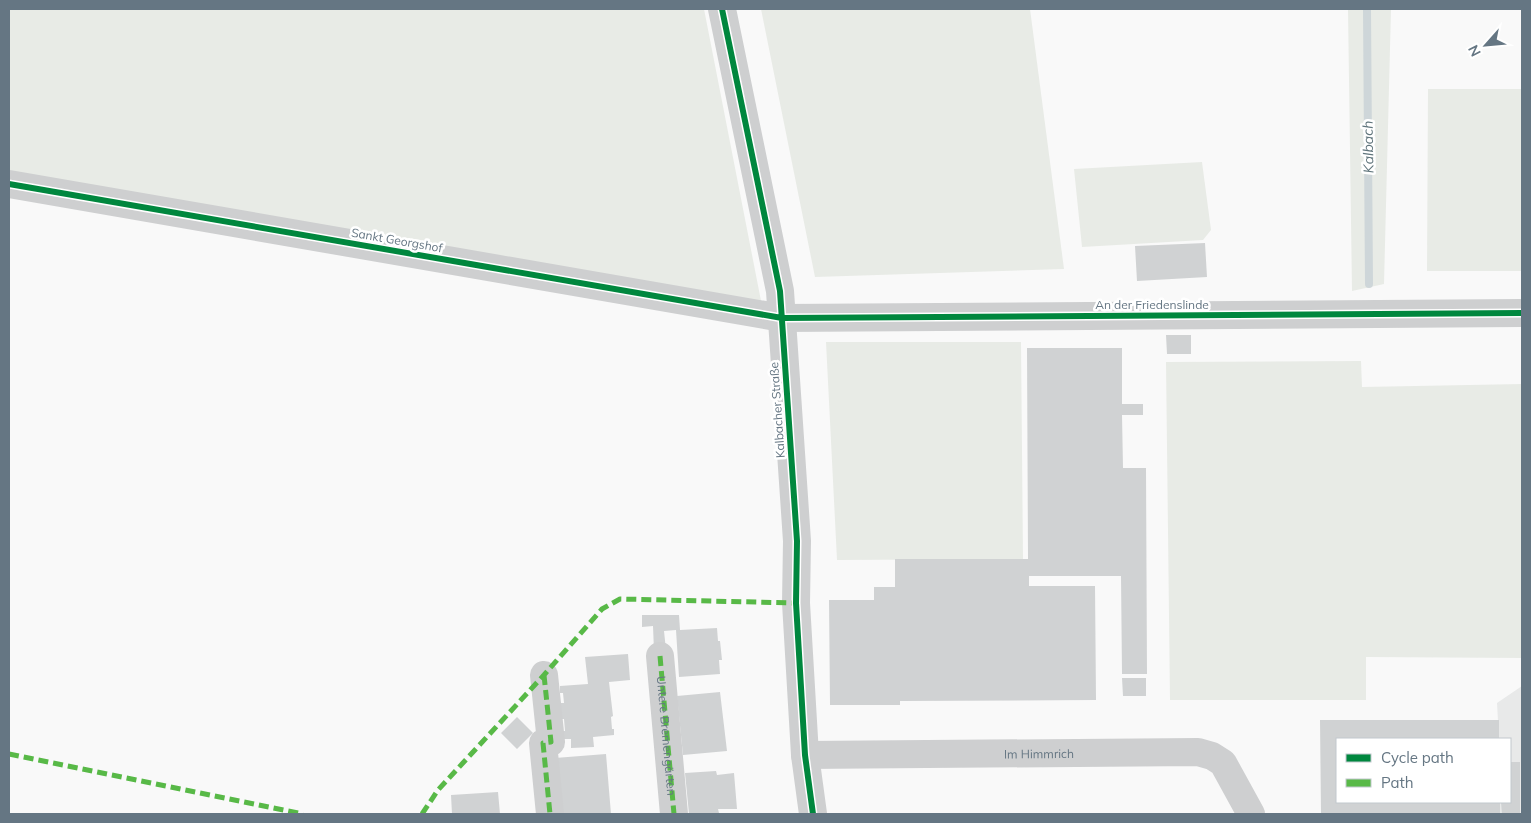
<svg xmlns="http://www.w3.org/2000/svg" width="1531" height="823" viewBox="0 0 1531 823" font-family="Mulish,sans-serif">
<rect width="100%" height="100%" fill="#f9f9f9"/>
<path fill="#e8e9e9" d="M1522 686V814H1500V802H1510V739H1499L1497 703Z"/>
<path fill="#e8ebe6" d="M9 9H704L762 306 9 173Z
M761 9H1030L1064 269 815 277Z
M1348 9H1391L1384 284 1352 291Z
M1428 89H1522V271H1427Z
M1202 162 1211 230 1203 240 1082 247 1074 169Z
M826 342H1021L1023 559 837 560Z
M1361 361 1362 387 1522 384V658L1366 657V700H1170L1166 362Z"/>
<g fill="none" stroke-linecap="round" stroke-linejoin="round">
<path stroke="#ced6d9" stroke-width="8" d="M1367 9 1369 284"/>
</g>
<path fill="#d0d2d3" d="M1205 243 1207 277 1137 281 1135 246Z
M1166 335H1191V354H1167Z
M1027 348H1122V404H1143V415H1122L1123 468H1146L1147 674H1122L1121 576H1029V586H1095L1096 700 900 701V705H830L829 600H874V587H895V559H1028Z
M642 615H679L680 630 717 628 718 641H720L722 660H719L720 674 679 677 676 630 664 631 666 650 654 651 653 626 642 627Z
M628 654 630 680 609 682 613 716 611 717 612 729H614V735L593 737 594 747 571 748V739H563L562 731H565L564 719H561L560 703H564L563 693H560V686L588 684 585 657Z
M1122 678H1146V696H1123Z
M720 692 727 751 683 755 677 696Z
M517 717 533 733 517 749 501 733Z
M1320 720H1499V739H1337V802H1500V814H1321Z
M606 754 611 814H559L555 758Z
M1510 762H1520V814H1502L1501 802H1510Z
M716 771 717 775 734 773 737 809H718L719 813 689 814 685 773Z
M498 792 500 814H452L451 795Z"/>
<g fill="none" stroke-linecap="round" stroke-linejoin="round">
<g stroke="#cecfd0" stroke-width="28">
<path d="M722 9 780 291 797 541 796 603 805 755 813 814"/>
<path d="M9 184 782 318 1522 313"/>
<path id="s1" d="M660 656 674 814"/>
<path d="M544 675 551 742 543 743 550 814"/>
<path id="s2" d="M805 755 1198 752 1212 756 1223 763 1251 814"/>
</g>
<path stroke="#58b947" stroke-width="5" stroke-dasharray="10 5" stroke-linecap="butt" d="M660 656 674 814
M544 675 551 742 543 743 550 814
M9 754 303 814
M422 814 438 790 544 675 602 609 620 599 796 603"/>
<g stroke="#fff" stroke-width="9">
<path id="cycleway" d="M722 9 780 291 797 541 796 603 805 755 813 814
M9 184 782 318 1522 313"/>
</g>
<use href="#cycleway" stroke="#00873e" stroke-width="6"/>
</g>
<g text-anchor="middle" dominant-baseline="central" stroke-width="5" stroke-linejoin="round" paint-order="stroke">
<g font-size="12" fill="#657683" stroke="#fff">
<text transform="translate(397 240) rotate(10)">Sankt Georgshof</text>
<text x="1152" y="304">An der Friedenslinde</text>
<text transform="translate(777 410) rotate(-94)">Kalbacher Straße</text>
<text stroke="none"><textPath href="#s1" startOffset="80">Untere Bremengärten</textPath></text>
<text stroke="none"><textPath href="#s2" startOffset="234">Im Himmrich</textPath></text>
</g>
<g font-size="14" font-style="italic" fill="#60757c" stroke="#fff">
<text transform="translate(1368 147) rotate(-91)">Kalbach</text>
</g>
</g>
<rect width="1531" height="823" fill="none" stroke="#657683" stroke-width="20"/>
<rect x="1336" y="738" width="175" height="65" fill="#ffffff" stroke="#c1c8cd"/>
<rect x="1346" y="754" width="25" height="8" fill="#00873e" stroke="#c1c8cd"/>
<text x="1381" y="763" font-size="15" fill="#657683">Cycle path</text>
<rect x="1346" y="779" width="25" height="8" fill="#58b947" stroke="#c1c8cd"/>
<text x="1381" y="788" font-size="15" fill="#657683">Path</text>
<g transform="translate(1486 45) rotate(243)" stroke="#ffffff" stroke-width="4" paint-order="stroke">
<path d="M0-4L9 19L0 12L-9 19Z" fill="#657683"/>
<text y="-8" font-size="14" font-weight="bold" text-anchor="middle" fill="#657683">N</text>
</g>
</svg>
